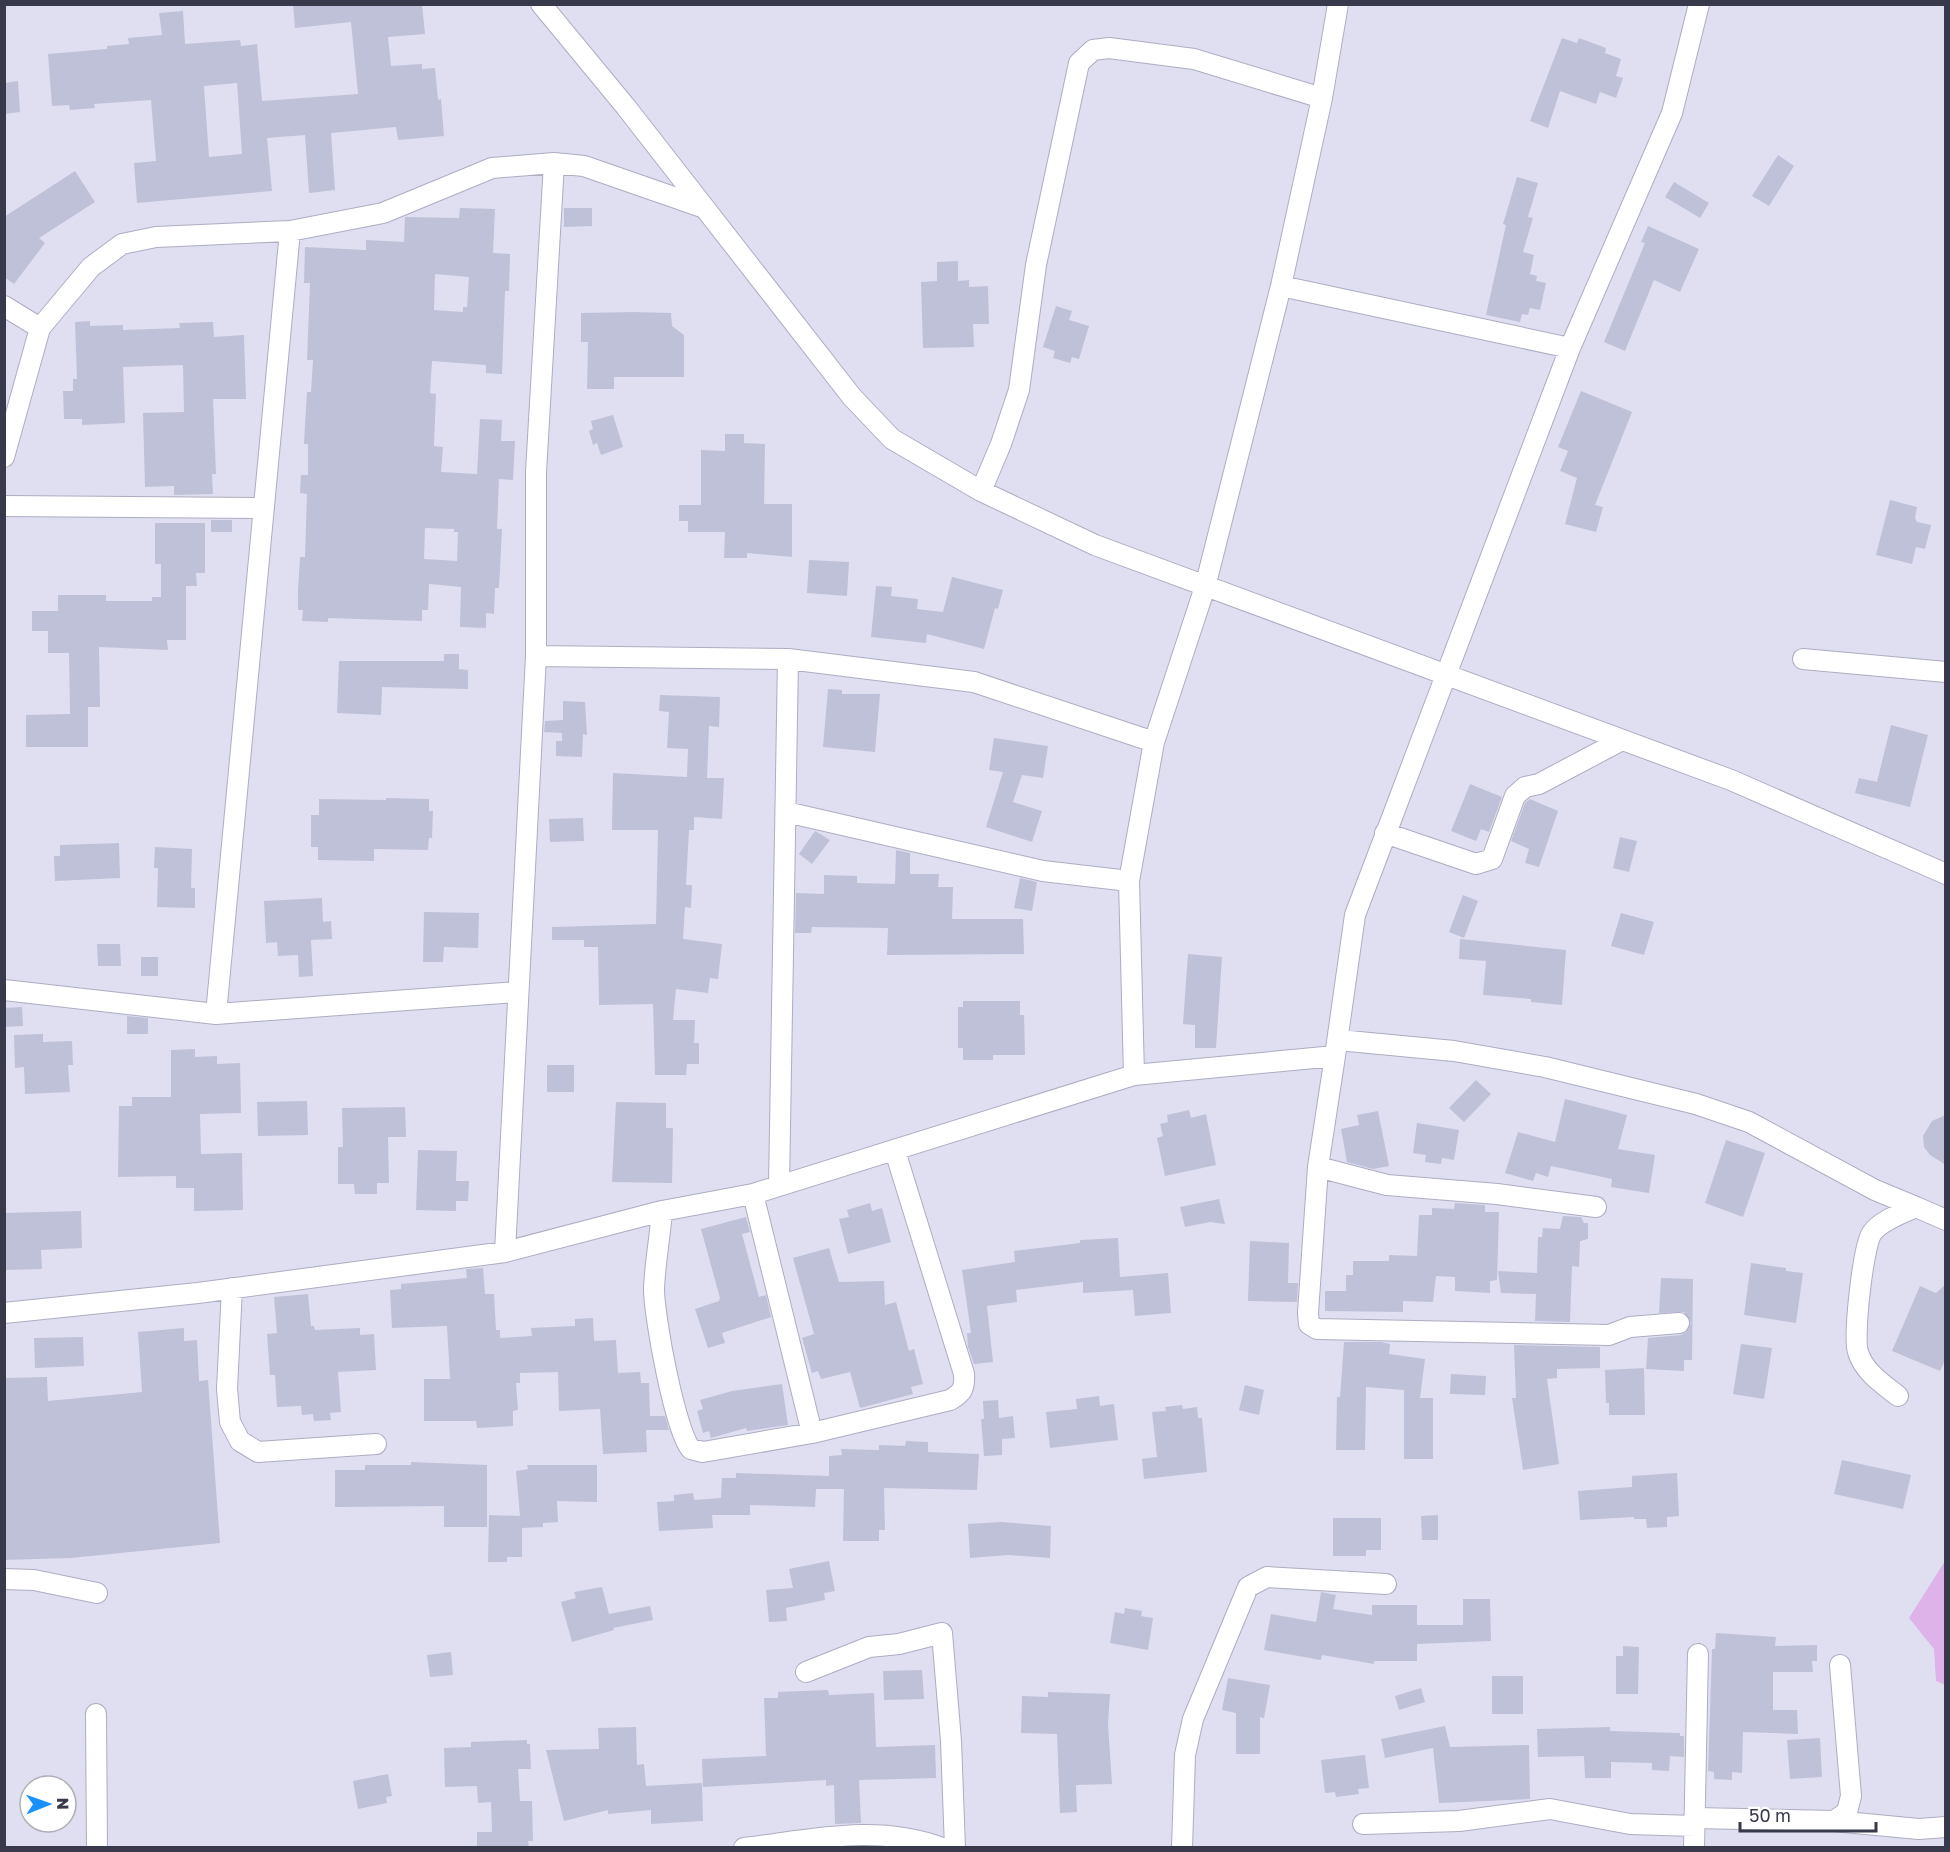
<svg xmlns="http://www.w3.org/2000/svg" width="1950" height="1852" viewBox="0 0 1950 1852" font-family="'Golos Text',sans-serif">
<rect width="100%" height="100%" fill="#ebebf6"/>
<path fill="#e0dff1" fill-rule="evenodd" d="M5 5H1945V1847L5 1848ZM30 1786H66V1822H30Z"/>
<path fill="#deb3ea" d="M1945 1561V1685L1936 1681 1934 1649 1909 1618Z"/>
<path fill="#bfc1d8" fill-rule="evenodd" d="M293 4H422L425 34 388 37 391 66 422 64V69L435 68 438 100 441 99 444 136 398 140 396 127 331 133 335 190 309 193 305 135 267 138 272 191 137 203 134 163 156 161 151 100 94 104 95 108 70 110 69 105 52 106 48 54 107 49V46L129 44 128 38 162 35 159 13 183 11 185 44 240 40 241 46 257 44 262 101 358 94 351 22 295 28ZM237 83 242 154 209 157 204 86Z
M1562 38 1577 43 1579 38 1606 48 1605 53 1621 59 1616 76 1623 78 1616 98 1600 92 1596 104 1560 91 1548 128 1530 121Z
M18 81 20 112 4 114V83Z
M1778 155 1794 166 1769 206 1752 196Z
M75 171 95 202 39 238 45 243 14 284 4 277V217Z
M1517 177 1538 183 1528 217 1533 218 1523 252 1534 255 1530 274 1537 276 1536 281 1546 283 1540 310 1530 308 1528 315 1522 314 1520 322 1486 315 1506 225 1503 224Z
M1674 182 1709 203 1700 218 1665 197Z
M460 208 495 209 493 253 510 254 509 291H505L502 374 486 373V365L432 361 430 393 436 394 434 446 443 447 441 472 477 474 480 419 502 420 501 441H515L513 480 499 479 497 529H502L499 588H495L494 614 486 613V628L460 627 461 587 429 584 428 610H422V621L328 618V622L302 621 303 610H298V590L300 557H305L307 494 300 493 301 475H308V444H304L305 425 307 392H311L313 360H307L310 283H304L305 247 366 250V240L404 242 405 217 459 218ZM435 274 469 277 467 307H463V312L434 310ZM425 528 454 529V532H458L457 561 424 559Z
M564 208H592V226L564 227Z
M1648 226 1699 249 1680 292 1654 280 1625 351 1604 342 1645 243 1641 242Z
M958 261V281L969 280V287L988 286 989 324H973L974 347 923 348 921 282 937 281V262Z
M1056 306 1072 311 1069 320 1089 326 1079 359 1072 357 1070 363 1053 358 1055 351 1043 347Z
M633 312 671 313 672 326 684 335V377H614V389H587L588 342H581V313Z
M90 321V326L123 325V330L180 328 179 323 213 322 214 337 244 335 246 399H213L216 474H212L213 494 174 495V486L145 487 143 413 184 412 183 365 123 367 125 423 82 425V419H64L63 391H73V379H77L75 322Z
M1581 391 1632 412 1595 505 1603 507 1596 532 1565 524 1577 478 1560 471 1568 451 1558 447Z
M613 415 623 447 601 455 597 443 593 445 589 431 593 429 591 421Z
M725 434H744V443L765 444 764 504H792V557L747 553V558H724L725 532H688V521H679V505H701V450L725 451Z
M1890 500 1917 507 1915 518 1917 522 1931 525 1925 549 1916 547 1912 564 1876 555Z
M211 520H232V532H211Z
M155 523H205V573H196L197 586H186V640H167L168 650 99 647 100 707H88V747H26V715L70 714 69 653H48V631H32V611H58V595H106V601H152V597H161V564H155Z
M809 560 849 562 847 596 807 593Z
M952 577 1003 590 998 609 995 608 984 649 927 634 926 643 871 637 876 586 892 587 891 596 918 599 917 609 943 612Z
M444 654H459V669L468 670V689L382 687 381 715 337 713 339 661H444Z
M828 689 842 690V694H880L875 752 823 747Z
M660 695 720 697 719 727 709 726 707 778H724L722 819 694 817V830H689L686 885H692L691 908 685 907 683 939 722 944 718 979 710 978 708 993 676 989 673 1020H695L694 1043H699V1064H687L686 1075H655L653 1004 599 1005 598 947H584V940H552V927L656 924 658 830H612L613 773 687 777 688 749 667 748 669 712 659 711Z
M563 701 585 702 587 735 583 734 582 757 556 756V741H562V733L544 732 545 721 563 720Z
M1891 725 1928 735 1910 807 1855 793 1859 778 1877 782Z
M994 738 1048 746 1043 778 1022 775 1013 802 1042 811 1032 842 986 827 1003 772 989 770Z
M1470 784 1502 797 1489 832 1481 829 1476 841 1451 831Z
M386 798 429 799V811H433L432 838H429L428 850 374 849V861L318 860V847H311V815H319V799L386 800Z
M1530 799 1558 811 1539 867 1525 863 1529 849 1511 841 1525 803Z
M583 818 584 841 550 842 549 819Z
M815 831 830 840 812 864 799 854Z
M1620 837 1637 841 1629 872 1613 868Z
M119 843 120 878 55 881 54 856H60V845Z
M155 847 192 849 191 888H195V908L157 907 158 868H154Z
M896 850 910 853V874H939L938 887H953L952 919H1023L1024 954 887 955 888 928 812 927 811 933H795L796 893 824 894V875L857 876V883L895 884Z
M1020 878 1037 882 1032 911 1014 908Z
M1463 895 1478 901 1464 938 1449 932Z
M322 898 323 922 331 921 332 939 311 940 313 976 299 977 298 955 278 956 277 942 266 943 264 901Z
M424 912 479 913 478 948 444 947 443 962H423Z
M1621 913 1654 922 1644 955 1611 946Z
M1460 939 1566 950 1562 1005 1531 1002V999L1483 995 1486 961 1459 959Z
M97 944H120L121 966H98Z
M1188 954 1222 957 1216 1048H1195V1025L1183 1024Z
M141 957H158V976H141Z
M963 1001H1020V1015H1024L1025 1055H993V1060H963V1048H958V1007H963Z
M22 1007 23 1026 4 1027V1008Z
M127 1016 148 1018V1034H127Z
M43 1034V1042L72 1041 73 1065H68L70 1092 25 1094 24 1067 15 1068 14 1035Z
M195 1049V1057L217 1056V1064L240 1063 241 1113 200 1114 201 1154 242 1153 243 1210 194 1211V1188H176V1176L118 1177 119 1106H132V1097H171V1050Z
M547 1065H574V1092H547Z
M1476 1080 1491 1094 1464 1122 1449 1108Z
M1565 1099 1627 1115 1618 1149 1655 1155 1649 1193 1611 1187 1612 1179 1551 1166 1548 1177 1536 1173 1533 1181 1505 1173 1518 1132 1555 1142Z
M307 1101 308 1135 258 1136 257 1102Z
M616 1102 666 1103V1128H673L672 1183 612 1182Z
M405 1107 406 1137H388L389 1183H377V1194H355L354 1184H338V1147H343L342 1108Z
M1189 1110 1191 1118 1206 1114 1216 1165 1165 1176 1157 1138 1163 1136 1160 1124 1168 1122 1167 1115Z
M1378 1111 1389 1166 1373 1169 1347 1162 1341 1129 1359 1125 1357 1115Z
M1946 1115V1165L1930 1155 1924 1147 1923 1136 1932 1121Z
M1417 1123 1459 1130 1454 1160 1442 1158 1441 1164 1425 1162 1426 1155 1413 1153Z
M1726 1140 1765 1153 1743 1217 1705 1203Z
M418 1150 457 1151 456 1181H469L468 1201H456V1211L416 1210Z
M1219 1199 1225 1224 1210 1222 1185 1227 1180 1207Z
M870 1203 872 1211 882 1208 891 1242 848 1254 839 1219 849 1217 847 1210Z
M1455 1203 1485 1205V1212H1499L1497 1280 1490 1281V1293L1455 1291V1277L1436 1276 1433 1302 1403 1301V1312L1325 1311V1291H1346V1275H1353V1261H1389V1255L1417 1256 1419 1215H1432V1208L1454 1209Z
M81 1211 82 1248 41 1250 42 1269 4 1270V1213Z
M1563 1216 1581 1217 1584 1223H1588V1239L1580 1241 1579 1267 1572 1266 1570 1322 1535 1321 1536 1294 1501 1293 1498 1271 1537 1273 1538 1237H1542L1543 1228 1560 1229Z
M746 1217 750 1232 742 1234 759 1297 766 1295 771 1317 722 1333 725 1343 708 1348 695 1309 719 1301 720 1298 701 1229Z
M1118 1238 1120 1277 1168 1273 1171 1313 1135 1316 1133 1290 1083 1293V1282L1016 1290 1017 1302 987 1306 993 1362 974 1364 968 1347 967 1333H971L962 1270 1015 1262 1014 1251 1080 1243V1240Z
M1250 1241 1289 1243 1288 1283H1298L1297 1302 1248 1301Z
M829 1248 839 1282 884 1281 885 1305 896 1302 909 1351 914 1349 923 1384 911 1387 913 1394 860 1408 850 1372 821 1379 818 1371 812 1373 802 1338 814 1334 793 1258Z
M1751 1263 1786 1268V1271L1803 1273 1796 1323 1744 1315Z
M483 1268 485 1294H494L496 1330H500V1338L532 1336 531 1328 575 1326V1319L593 1318 594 1341 616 1340 618 1373 640 1372 641 1383H649L650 1416H665L669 1430H646L647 1452 603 1454 600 1409 559 1411 558 1372 520 1373V1383H516L518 1410 513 1411V1426L477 1428 476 1421H424V1379H450L447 1326 392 1328 390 1290 401 1289V1284L467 1278 466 1269Z
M1661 1278 1693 1279 1692 1360H1684V1371L1646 1369 1648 1338 1681 1335 1686 1332 1691 1323 1684 1312 1659 1313Z
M1946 1284V1358L1940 1371 1892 1351 1920 1286 1936 1293Z
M308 1294 311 1326H314L315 1330 360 1328V1335L374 1334 376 1370 338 1372 341 1412 330 1413 331 1420 314 1421 313 1414 302 1415 301 1406 277 1407 275 1375H270L267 1334 277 1333 274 1297Z
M184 1328V1341L197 1340 199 1381 208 1380 220 1543 71 1558 4 1560V1378L47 1377 48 1401 142 1392 138 1332Z
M83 1337 84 1366 35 1368 34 1338Z
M1344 1342H1381L1390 1344 1389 1354 1425 1359 1420 1398H1433V1459H1404V1390L1366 1387 1365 1450H1336L1337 1397H1340Z
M1741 1344 1772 1348 1764 1399 1733 1394Z
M1514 1345 1600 1347V1368L1557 1369V1378L1547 1379 1559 1464 1523 1470 1512 1398H1516Z
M1644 1368 1645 1415H1609V1403H1606L1605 1370Z
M1451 1374 1486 1376 1485 1395 1450 1394Z
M782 1384 788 1425 747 1431 746 1428 711 1438 709 1431 703 1433 697 1411 703 1409 700 1400 732 1391Z
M1245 1385 1264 1390 1259 1415 1239 1410Z
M1099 1396 1100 1406 1114 1404 1118 1440 1050 1448 1046 1412 1077 1409 1076 1399Z
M998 1400 999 1418 1013 1416 1015 1438 1002 1439V1455L984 1456 981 1419H984L983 1401Z
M1182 1405 1183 1409 1197 1407 1198 1418H1202L1207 1472 1144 1479 1142 1459 1157 1457 1152 1412 1166 1411 1165 1407Z
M906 1441 928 1442V1452L979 1454 977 1490 884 1488 885 1530H879V1541H843L844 1489H816L815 1507 750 1505V1515H712L713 1528 659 1531 657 1502 674 1501V1495L693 1493 694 1500 721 1498 722 1478H736V1473L829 1476V1456L842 1455 841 1449 879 1450V1445L905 1446Z
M1842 1460 1911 1475 1903 1509 1834 1494Z
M411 1462 487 1465V1527H444V1506L335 1507V1470H365V1465H411Z
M527 1465H597V1502L557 1501 558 1522 543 1523V1527L522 1528V1557H507V1562H488L489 1515 520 1516 516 1471 528 1469Z
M1677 1473 1679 1516 1667 1517V1527L1647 1528 1646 1519H1634V1517L1580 1520 1578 1491 1632 1487V1476Z
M1438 1515V1540H1422L1421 1516Z
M1333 1518H1381V1550H1366V1556H1333Z
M1001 1522 1051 1526 1050 1558 1008 1555 970 1558 968 1524Z
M829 1561 835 1591 824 1593 825 1600 786 1608 787 1621 769 1622 766 1590 793 1588 789 1569Z
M602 1587 609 1614 650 1606 653 1620 613 1628 614 1630 572 1642 561 1602 576 1598 574 1592Z
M1321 1592 1336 1595 1333 1609 1372 1615V1605H1417V1625H1463V1599H1490L1491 1641 1417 1644V1661H1374V1664L1322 1655 1321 1660 1264 1650 1271 1614 1316 1622Z
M1125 1608 1142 1611 1141 1616 1153 1618 1148 1650 1110 1643 1115 1612 1124 1614Z
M1716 1633 1776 1637 1775 1646 1817 1645V1661H1812L1813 1672H1773V1710H1797L1798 1734 1743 1732 1742 1773 1732 1772V1780L1714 1779V1772L1708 1771 1712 1649H1715Z
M1623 1646 1639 1647 1638 1694H1616V1656H1623Z
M451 1652 453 1675 430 1677 427 1655Z
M922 1670 924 1699 884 1700 883 1671Z
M1492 1676H1523V1714H1492Z
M1228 1678 1270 1685 1264 1718 1260 1717V1754H1236V1713L1222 1710Z
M1421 1688 1425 1702 1399 1710 1395 1696Z
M828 1690 829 1695 874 1693 876 1747 935 1745 936 1778 859 1780 861 1823 835 1824 834 1785 826 1786V1780L703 1787 702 1759 766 1756 764 1698H778V1692Z
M1048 1692 1110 1694 1108 1724 1112 1784 1076 1785 1077 1812 1060 1813 1057 1734 1021 1733 1022 1696 1048 1697Z
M1445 1726 1450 1747 1529 1745 1530 1799 1439 1803 1433 1748 1385 1758 1381 1739Z
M636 1727 637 1765 644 1764 646 1786 702 1783 703 1821 651 1824V1810L608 1814V1810L564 1821 546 1750 599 1749 598 1728Z
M1610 1727V1731L1680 1733V1736H1684V1757L1670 1756 1669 1771 1652 1770V1763L1611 1762V1778H1585L1584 1756 1538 1757 1537 1729Z
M1820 1738 1822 1777 1790 1779 1787 1740Z
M527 1740V1744H530L531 1769H518L520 1801H532L533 1841H528L529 1848H477V1832H492L491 1802 478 1803 477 1786 445 1787 444 1748 471 1747V1742Z
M1365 1755 1369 1788 1358 1789 1359 1794 1336 1797 1335 1792 1325 1793 1321 1760Z
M388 1774 392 1796 386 1797 387 1803 358 1809 353 1781Z"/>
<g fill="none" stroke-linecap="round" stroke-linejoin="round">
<g stroke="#acadc2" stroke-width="22">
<path id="minor" d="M541 4 626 107 852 397 892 439 981 491 1095 545 1731 780 1946 874
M1281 286 1570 348
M4 306 40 328
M4 457 40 328 91 267 122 244 156 237 290 231 383 213 492 168 554 163 584 166 702 207
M981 491 1001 444 1019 390 1036 265 1079 63 1093 50 1109 48 1194 59 1322 98
M4 506 264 508
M536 656 788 659 974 682 1154 742
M1803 659 1946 672
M786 812 1043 871 1129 881
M1385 833 1476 864 1492 859 1515 796 1525 787 1539 784 1622 740
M4 990 216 1014 517 992
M216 1014 290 231
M1338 1040 1454 1051 1545 1067 1696 1104 1749 1122 1875 1190 1916 1207
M1335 1056 1318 1167 1308 1313 1309 1324 1317 1329 1609 1335 1630 1327 1679 1323
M1134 1075 1129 881 1154 742 1205 587 1281 286 1322 98 1338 4
M1318 1167 1387 1185 1497 1194 1596 1207
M779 1186 788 659
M753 1194 812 1433
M662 1211C660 1237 655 1263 654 1289 654 1316 675 1431 691 1449L703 1452 812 1433 950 1400C962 1393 965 1389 964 1374L895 1151
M505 1252 536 656V472L554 163
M232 1288 227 1389 230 1422 240 1441 258 1452 376 1444
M4 1313 198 1293 505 1252 662 1211 753 1194 1134 1075 1335 1056 1355 915 1570 348 1672 113 1699 4
M1898 1396C1883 1384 1864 1372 1858 1352 1853 1338 1863 1245 1872 1233 1880 1221 1902 1213 1916 1207L1946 1220
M4 1579 34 1580 97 1593
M806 1672 869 1647 899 1644 942 1633 951 1741 955 1848
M96 1714 97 1848
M1694 1818 1834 1821 1847 1812 1851 1796 1840 1665
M1834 1821 1919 1829 1946 1827
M1363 1824 1459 1821 1550 1809 1630 1824 1694 1826
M744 1848C810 1840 878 1823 942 1848
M1182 1848 1185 1755 1193 1719 1248 1587 1267 1577 1386 1584
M1694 1848 1698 1654"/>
</g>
<use href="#minor" stroke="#fff" stroke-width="20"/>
</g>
<rect width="1950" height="1852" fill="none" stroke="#38394a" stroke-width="12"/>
<g transform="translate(48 1804) rotate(89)"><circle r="28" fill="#ffffff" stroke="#afb0b7" stroke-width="1.5"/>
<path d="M0-4.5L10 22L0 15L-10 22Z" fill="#1891ff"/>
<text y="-9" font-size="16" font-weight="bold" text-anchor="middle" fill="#38394a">N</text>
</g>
<path d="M1740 1822v9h136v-9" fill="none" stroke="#38394a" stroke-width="3"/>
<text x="1749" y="1822" font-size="18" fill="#38394a" stroke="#ffffff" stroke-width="4.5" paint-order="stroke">50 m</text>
</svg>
